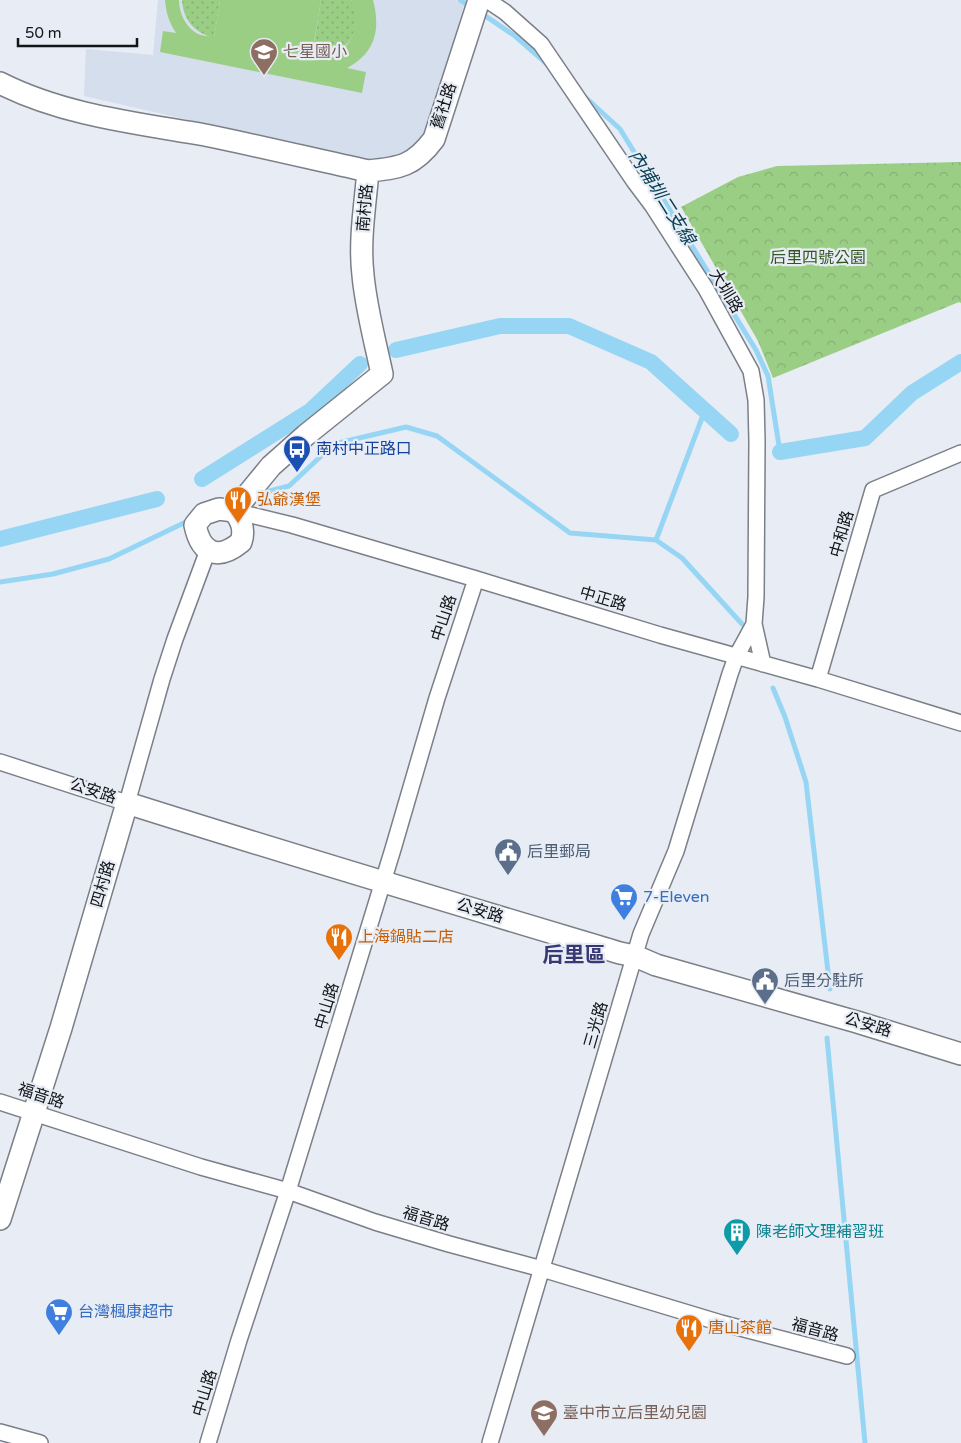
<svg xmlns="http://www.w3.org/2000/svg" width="961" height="1443" viewBox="0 0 961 1443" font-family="'Varela Round','Noto Sans TC',sans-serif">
<defs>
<pattern id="grass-dots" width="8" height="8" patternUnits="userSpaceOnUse" patternTransform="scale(1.25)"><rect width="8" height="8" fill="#9bce85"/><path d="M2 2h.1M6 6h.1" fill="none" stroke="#85b072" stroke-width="1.8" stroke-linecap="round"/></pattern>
<pattern id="park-crowns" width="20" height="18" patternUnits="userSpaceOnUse" patternTransform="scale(1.25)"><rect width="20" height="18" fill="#9bce85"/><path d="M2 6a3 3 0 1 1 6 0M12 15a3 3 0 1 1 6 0" fill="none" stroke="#85b072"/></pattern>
</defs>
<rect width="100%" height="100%" fill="#e7ecf5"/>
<path fill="#d5deed" d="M158 0H455L464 5 428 127 414 147 382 164 84 96 86 49 153 55Z"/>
<path fill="url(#grass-dots)" d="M182 0H220L214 38C195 33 183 20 182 0Z
M321 0H351C362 19 355 44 335 53 327 57 320 56 312 56Z"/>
<path fill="url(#park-crowns)" d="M961 162V303L959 302 773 378 758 341 681 207 738 177 777 166Z"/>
<path fill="#9bce85" d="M165 0H179C179 13 186 28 198 34 203 36 209 36 214 37L220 0H321L312 54C317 56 323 57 327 57 353 52 362 21 351 0H373C381 30 375 53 347 68L366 72 362 93 160 52 163 31 176 33C169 22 166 13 165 0Z"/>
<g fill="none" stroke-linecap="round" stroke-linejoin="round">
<path stroke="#96d6f4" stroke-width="5" d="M460 0 471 7
M481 13 515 36 547 64
M584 96 620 129 756 350 768 376 780 452
M258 494 289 486 334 444 406 427 437 436 570 533 656 540 682 558 742 624
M656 540 705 410
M0 582 53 574 109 559 190 520
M773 688 785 717 806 782 830 989
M827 1038 865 1443"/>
<path stroke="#96d6f4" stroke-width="16" d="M396 350 500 326H569L651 362 731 434
M780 452 865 438 912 393 961 362
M202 479 310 411 360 364
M0 539 157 499"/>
<g stroke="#7b7f87" stroke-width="18">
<path id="street" d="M487 0 505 12 541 44 634 181 652 205 706 289 751 371 756 400 757 441 756 597 754 624 763 664
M234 511 292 525 476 579 660 635 818 679 961 723
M818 679 873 490 961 453
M0 762 127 803 162 679 175 639 208 550
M0 1102 201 1167 288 1191 375 1222 449 1244 542 1269 721 1323 847 1356
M0 1432 40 1443
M208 1443 239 1340 288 1191 393 849 437 698 476 579
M490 1443 641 934 676 851 730 674 736 657 754 624"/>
</g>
<g stroke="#7b7f87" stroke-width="24">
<path id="secondary" d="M0 83C63 115 136 123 205 135 259 146 313 159 368 171 365 206 359 241 363 275 366 308 375 341 382 374L306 435 271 466 234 511
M368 171C400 168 414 166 434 139L479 0
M219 509 234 511C242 521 245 530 241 542 218 561 201 554 195 525L204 514Z
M0 1219 61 1028 127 803C291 855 456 904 620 953L635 956 656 965 857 1022 961 1054"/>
</g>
<use href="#street" stroke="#fff" stroke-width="15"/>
<use href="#secondary" stroke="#fff" stroke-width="21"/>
</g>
<defs>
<g id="school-pin" transform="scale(1.4375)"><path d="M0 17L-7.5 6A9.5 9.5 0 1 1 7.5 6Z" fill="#8d6e63" stroke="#e7ecf5"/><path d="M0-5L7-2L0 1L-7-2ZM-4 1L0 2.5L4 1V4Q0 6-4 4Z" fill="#fff"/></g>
<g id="bus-pin" transform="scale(1.4375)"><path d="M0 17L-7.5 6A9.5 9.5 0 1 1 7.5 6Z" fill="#1a4fb4" stroke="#e7ecf5"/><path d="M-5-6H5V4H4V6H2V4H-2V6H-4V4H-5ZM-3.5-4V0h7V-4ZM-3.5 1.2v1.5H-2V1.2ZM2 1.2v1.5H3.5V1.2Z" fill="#fff"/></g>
<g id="restaurant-pin" transform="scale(1.4375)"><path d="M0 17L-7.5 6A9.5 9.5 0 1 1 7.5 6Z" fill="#e8710a" stroke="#e7ecf5"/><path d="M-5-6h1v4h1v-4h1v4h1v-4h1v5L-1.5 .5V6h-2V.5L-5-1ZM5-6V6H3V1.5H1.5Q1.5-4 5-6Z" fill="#fff"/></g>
<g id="civic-pin" transform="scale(1.4375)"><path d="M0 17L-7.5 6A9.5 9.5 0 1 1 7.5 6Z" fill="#5c6f8a" stroke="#e7ecf5"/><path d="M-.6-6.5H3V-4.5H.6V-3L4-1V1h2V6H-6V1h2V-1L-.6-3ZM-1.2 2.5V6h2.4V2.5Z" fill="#fff"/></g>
<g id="supermarket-pin" transform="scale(1.4375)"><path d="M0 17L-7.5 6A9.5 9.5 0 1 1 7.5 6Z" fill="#3f7fe0" stroke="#e7ecf5"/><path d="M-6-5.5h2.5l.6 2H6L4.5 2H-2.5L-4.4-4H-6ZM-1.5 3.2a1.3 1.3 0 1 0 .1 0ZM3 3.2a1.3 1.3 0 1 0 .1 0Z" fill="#fff"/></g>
<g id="building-pin" transform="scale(1.4375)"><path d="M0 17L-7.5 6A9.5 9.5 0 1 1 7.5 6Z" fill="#0f9aa8" stroke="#e7ecf5"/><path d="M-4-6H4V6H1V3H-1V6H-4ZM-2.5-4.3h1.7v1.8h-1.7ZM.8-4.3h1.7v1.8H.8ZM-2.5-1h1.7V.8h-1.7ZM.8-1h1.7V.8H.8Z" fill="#fff"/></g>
</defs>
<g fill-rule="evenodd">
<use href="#school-pin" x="264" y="52"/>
<use href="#bus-pin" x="297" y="449"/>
<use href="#restaurant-pin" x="238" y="500"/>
<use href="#civic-pin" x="508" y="852"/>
<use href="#supermarket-pin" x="624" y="897"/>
<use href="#restaurant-pin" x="339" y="937"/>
<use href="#civic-pin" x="765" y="981"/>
<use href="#building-pin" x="737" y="1232"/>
<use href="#supermarket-pin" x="59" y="1312"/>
<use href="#restaurant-pin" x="689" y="1328"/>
<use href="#school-pin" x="544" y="1413"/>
</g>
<g text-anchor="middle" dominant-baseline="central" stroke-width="4.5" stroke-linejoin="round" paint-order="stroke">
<g font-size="16" fill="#785e54" stroke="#e7ecf5" text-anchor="start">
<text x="283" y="52">七星國小</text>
<text x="563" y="1413">臺中市立后里幼兒園</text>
</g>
<g font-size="16" fill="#131518" stroke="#e7ecf5">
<text transform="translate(444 106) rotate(-72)">舊社路</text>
<text transform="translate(365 208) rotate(-85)">南村路</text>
<text transform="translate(726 291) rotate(59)">大圳路</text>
<text transform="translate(842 534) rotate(-74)">中和路</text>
<text transform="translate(603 599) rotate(17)">中正路</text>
<text transform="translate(444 618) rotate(-72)">中山路</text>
<text transform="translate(93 791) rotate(18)">公安路</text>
<text transform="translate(103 884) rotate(-74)">四村路</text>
<text transform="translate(480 911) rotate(17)">公安路</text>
<text transform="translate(327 1006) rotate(-73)">中山路</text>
<text transform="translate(596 1025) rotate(-74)">三光路</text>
<text transform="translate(868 1025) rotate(17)">公安路</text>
<text transform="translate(41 1096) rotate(18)">福音路</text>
<text transform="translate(426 1219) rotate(17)">福音路</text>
<text transform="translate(815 1330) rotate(15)">福音路</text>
<text transform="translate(205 1393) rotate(-73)">中山路</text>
</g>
<g font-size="16" fill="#31561e" stroke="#e7ecf5">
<text x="818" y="258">后里四號公園</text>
</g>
<g font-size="16" fill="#164399" stroke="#e7ecf5" text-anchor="start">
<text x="316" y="449">南村中正路口</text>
</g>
<g font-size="16" fill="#c56008" stroke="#e7ecf5" text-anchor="start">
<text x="257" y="500">弘爺漢堡</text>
<text x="358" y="937">上海鍋貼二店</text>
<text x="708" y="1328">唐山茶館</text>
</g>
<g font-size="16" fill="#4e5e75" stroke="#e7ecf5" text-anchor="start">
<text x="527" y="852">后里郵局</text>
<text x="784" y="981">后里分駐所</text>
</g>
<g font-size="16" fill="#366cbe" stroke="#e7ecf5" text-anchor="start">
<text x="643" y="897">7-Eleven</text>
<text x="78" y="1312">台灣楓康超市</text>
</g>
<g font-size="16" fill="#0d838f" stroke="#e7ecf5" text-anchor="start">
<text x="756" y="1232">陳老師文理補習班</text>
</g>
<g font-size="18" font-style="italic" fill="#094054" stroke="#e7ecf5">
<text transform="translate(662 197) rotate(58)">內埔圳二支線</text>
</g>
<g font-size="21" font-weight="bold" fill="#383874" stroke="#e7ecf5">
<text x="574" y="955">后里區</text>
</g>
</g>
<path d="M18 38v8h119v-8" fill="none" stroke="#131518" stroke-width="2.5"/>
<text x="25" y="38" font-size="15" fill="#131518" stroke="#e7ecf5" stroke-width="4" paint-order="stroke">50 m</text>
</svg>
